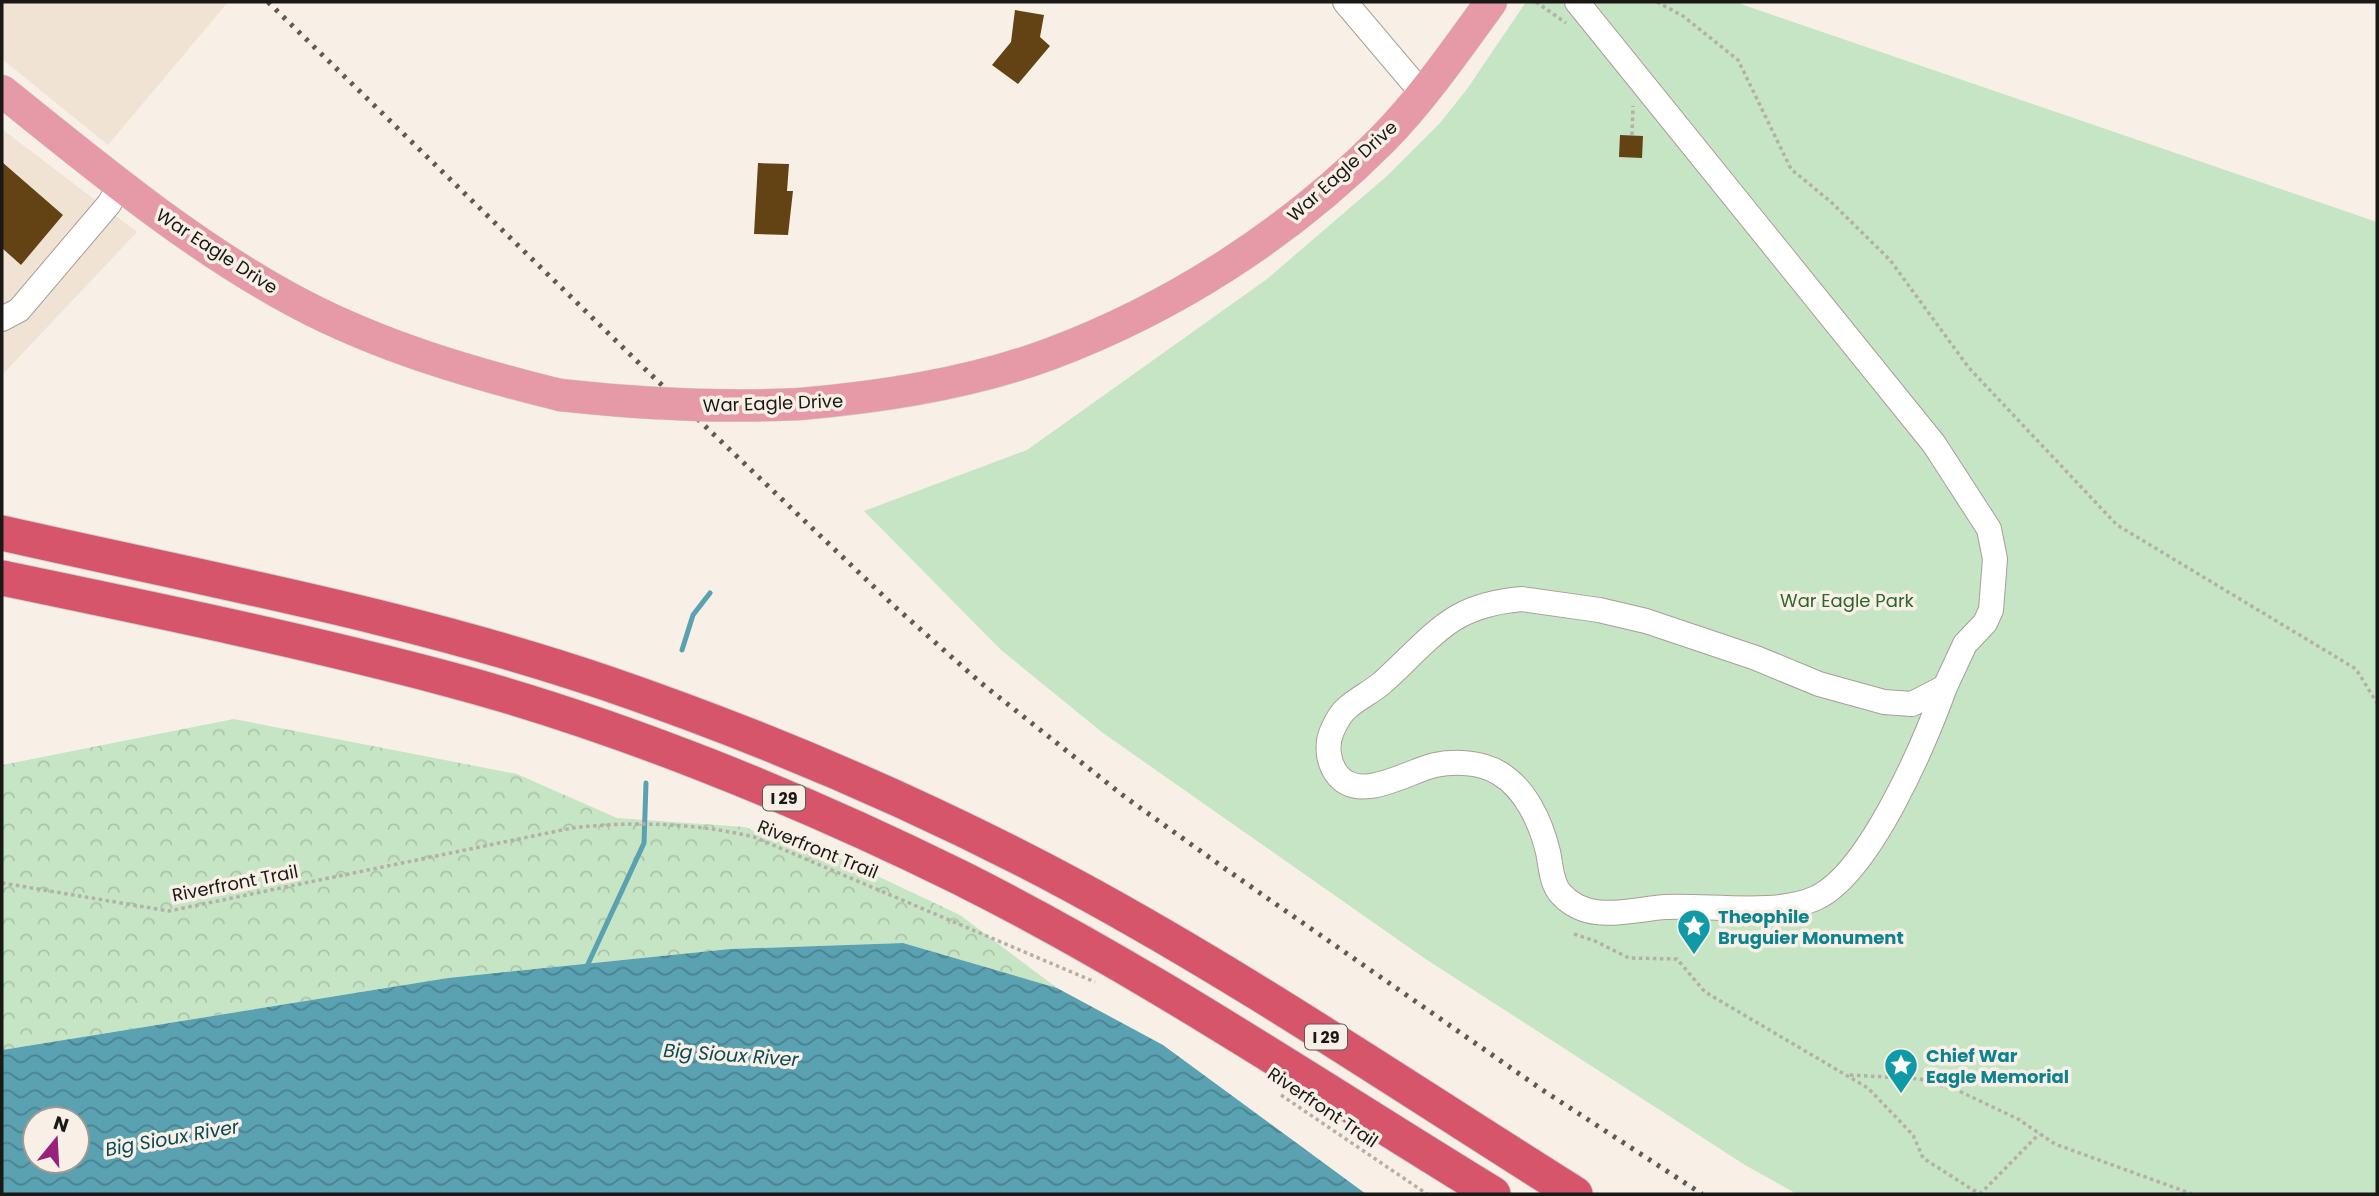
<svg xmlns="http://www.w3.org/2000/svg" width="2379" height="1196" viewBox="0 0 2379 1196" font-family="Poppins,sans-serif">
<defs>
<pattern id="forest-crowns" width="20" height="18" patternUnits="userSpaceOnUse" patternTransform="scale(1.75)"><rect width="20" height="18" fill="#c6e5c4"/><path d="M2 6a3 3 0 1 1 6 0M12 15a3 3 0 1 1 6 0" fill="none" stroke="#aac4a8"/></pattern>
<pattern id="water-waves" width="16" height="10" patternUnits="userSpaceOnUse" patternTransform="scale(1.75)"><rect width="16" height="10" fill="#5aa1b1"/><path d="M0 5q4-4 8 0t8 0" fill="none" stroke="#4a828f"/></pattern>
</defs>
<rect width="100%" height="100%" fill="#f8f0e6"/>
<path fill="#f0e3d3" d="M2 2H228L108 145 2 59Z
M2 129 137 232 2 375Z"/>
<path fill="url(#forest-crowns)" d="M234 719 517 774 617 818 745 827 777 841 782 831 960 915 1057 988 903 943 730 949 448 978 2 1050V765Z"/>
<path fill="#c6e5c4" d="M1526 2H1735L2377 222V1194H1797L1745 1165 1424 958 1103 733 1001 650 864 511 1027 450 1267 279 1388 175 1440 123 1467 89Z"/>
<path fill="url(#water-waves)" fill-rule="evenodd" d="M903 943 1057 988 1163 1045 1366 1194H2V1050L448 978 730 949ZM35 1119H77V1161H35Z"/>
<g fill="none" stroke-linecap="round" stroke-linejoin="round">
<path stroke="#5aa1b1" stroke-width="5" d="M682 650 693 615 710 593
M588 964 644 843 646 783"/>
</g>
<path fill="#634214" d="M1015 10 1044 15 1040 37 1050 46 1018 84 992 65 1011 42Z
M1620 135 1643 136 1642 158 1619 157Z
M2 162 63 215 21 265 2 248Z
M758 163 789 164 787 191H793L788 235 754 234Z"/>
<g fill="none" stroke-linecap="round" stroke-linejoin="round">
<g stroke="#a79f96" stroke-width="26">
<path id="minor" d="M1345 2 1422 93
M1577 2 1934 444 1989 529 1995 559 1991 610 1985 623 1965 644 1945 687
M2 319 19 310 109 204 120 185
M1522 599 1599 610 1646 621 1756 658 1819 684 1884 702 1912 704 1945 687C1925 742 1870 873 1816 898 1777 916 1710 905 1666 907 1631 909 1589 925 1561 894 1551 884 1551 865 1548 852 1541 823 1526 789 1499 773 1481 762 1455 761 1435 765 1408 771 1358 805 1336 773 1328 761 1326 745 1332 731 1335 724 1341 713 1347 708 1358 698 1372 692 1383 682 1405 663 1433 630 1459 616 1479 605 1499 601 1522 599Z"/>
</g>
<g stroke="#d1d1d0" stroke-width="33">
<path id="major" d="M2 91C97 167 192 247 300 304 382 347 471 373 560 395
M800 404C883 397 972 383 1050 354 1173 308 1290 233 1383 139 1423 98 1457 49 1491 2"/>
</g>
<g stroke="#d1d1d0" stroke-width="37">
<path id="highway" d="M2 533C205 579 409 616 606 683 766 738 925 806 1074 886 1246 979 1409 1090 1575 1194
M2 578C151 609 301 640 448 679 618 724 801 799 959 877 1145 970 1316 1086 1493 1194"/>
</g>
<path stroke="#b5afa7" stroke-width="3.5" stroke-dasharray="3.5 3.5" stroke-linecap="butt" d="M1536 2 1566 23
M1657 2 1683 16 1738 60 1791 169 1831 202 1890 260 1969 368 2117 525 2356 669 2377 703
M1632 135 1633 106
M2 883 169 911 572 828C631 821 696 823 754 837L1095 982
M1574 934 1595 941 1629 958 1677 959 1705 992 1868 1088 1913 1135 1923 1158 1973 1190 1981 1193 2039 1134
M1850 1075 1920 1079 1959 1091 2018 1119 2055 1144 2192 1194
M1281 1095 1427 1194"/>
<use href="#minor" stroke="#fff" stroke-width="24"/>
<use href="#major" stroke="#e699a6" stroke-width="32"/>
<use href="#highway" stroke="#d6556b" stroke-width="35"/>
<path stroke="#5e5a54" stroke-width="5" stroke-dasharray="3.5 7" stroke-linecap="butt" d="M268 2 644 368 893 605 981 683 1125 797 1227 870 1541 1089 1702 1194"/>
<g stroke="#d1d1d0" stroke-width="33" stroke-linecap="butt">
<path id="major-bridge" d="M560 395C641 404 719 408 800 404"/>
</g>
<use href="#major-bridge" stroke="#e699a6" stroke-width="32"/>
</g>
<defs>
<g id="sight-pin" transform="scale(1.75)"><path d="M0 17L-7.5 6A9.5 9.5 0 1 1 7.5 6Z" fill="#0f9aa8" stroke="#f8f0e6"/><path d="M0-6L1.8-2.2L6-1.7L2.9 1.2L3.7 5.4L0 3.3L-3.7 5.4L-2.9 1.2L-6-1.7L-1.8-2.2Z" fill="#fff"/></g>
</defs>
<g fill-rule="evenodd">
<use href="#sight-pin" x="1694" y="926"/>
<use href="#sight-pin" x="1901" y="1065"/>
</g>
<g text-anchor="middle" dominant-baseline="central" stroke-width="7" stroke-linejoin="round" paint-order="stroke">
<g fill="#f8f0e6" stroke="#5d5a54" stroke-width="2">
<rect x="763" y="785.5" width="42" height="25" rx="5"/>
<rect x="1305" y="1024.5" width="42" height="25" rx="5"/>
</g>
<g font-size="16" font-weight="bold" fill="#1b1915">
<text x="784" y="798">I 29</text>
<text x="1326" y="1037">I 29</text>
</g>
<g font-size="18" fill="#1b1915" stroke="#f8f0e6">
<text transform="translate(1342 171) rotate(-42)">War Eagle Drive</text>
<text transform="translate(217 251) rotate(33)">War Eagle Drive</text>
<text transform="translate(773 403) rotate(-2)">War Eagle Drive</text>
<text transform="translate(818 849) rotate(22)">Riverfront Trail</text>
<text transform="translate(235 883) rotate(-11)">Riverfront Trail</text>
<text transform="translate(1323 1107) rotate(34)">Riverfront Trail</text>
</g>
<g font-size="18" fill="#2d652d" stroke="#f8f0e6">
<text x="1847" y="600">War Eagle Park</text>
</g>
<g font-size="18" font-weight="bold" fill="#0d838f" stroke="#f8f0e6" text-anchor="start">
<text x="1718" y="916">Theophile<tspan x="1718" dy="21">Bruguier Monument</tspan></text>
<text x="1926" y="1055">Chief War<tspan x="1926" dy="21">Eagle Memorial</tspan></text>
</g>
<g font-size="19" font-style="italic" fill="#084a56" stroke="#f8f0e6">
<text transform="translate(731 1055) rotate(4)">Big Sioux River</text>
<text transform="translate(172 1138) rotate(-10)">Big Sioux River</text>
</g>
</g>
<rect width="2379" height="1196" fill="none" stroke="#1b1915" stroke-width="7"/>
<g transform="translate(56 1140) rotate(18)"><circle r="33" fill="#f8f0e6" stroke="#a09a92" stroke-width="2"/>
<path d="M0-5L12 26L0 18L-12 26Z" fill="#98217c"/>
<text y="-10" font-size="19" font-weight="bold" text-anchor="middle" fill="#1b1915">N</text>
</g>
</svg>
